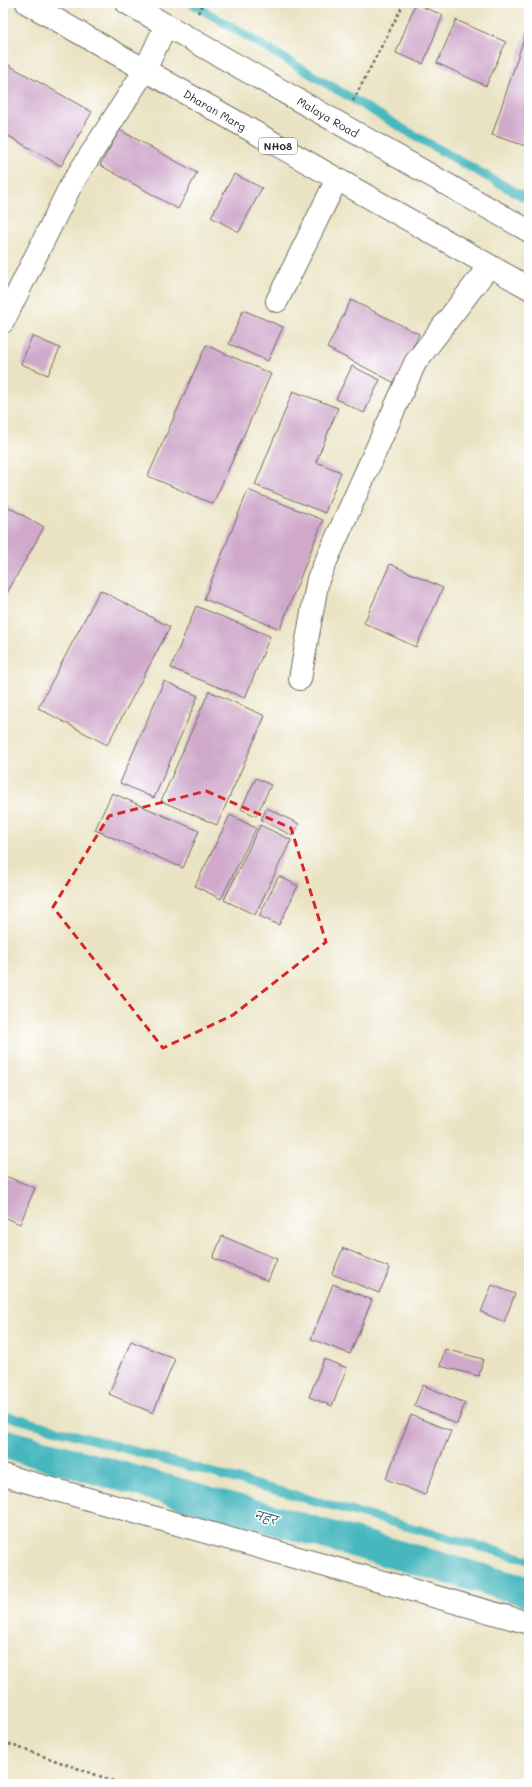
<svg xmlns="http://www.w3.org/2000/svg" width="532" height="1787" viewBox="0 0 532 1787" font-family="Mali,'Playpen Sans Deva',sans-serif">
<rect width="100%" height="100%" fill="#fff"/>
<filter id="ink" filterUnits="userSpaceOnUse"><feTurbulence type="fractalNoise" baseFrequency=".025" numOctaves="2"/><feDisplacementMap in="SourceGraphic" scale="8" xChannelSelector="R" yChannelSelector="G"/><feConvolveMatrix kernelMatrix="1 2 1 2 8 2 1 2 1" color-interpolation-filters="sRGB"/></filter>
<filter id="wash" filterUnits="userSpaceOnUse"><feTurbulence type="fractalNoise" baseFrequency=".012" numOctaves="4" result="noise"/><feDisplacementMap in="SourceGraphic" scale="16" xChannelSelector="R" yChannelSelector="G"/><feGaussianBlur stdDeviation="0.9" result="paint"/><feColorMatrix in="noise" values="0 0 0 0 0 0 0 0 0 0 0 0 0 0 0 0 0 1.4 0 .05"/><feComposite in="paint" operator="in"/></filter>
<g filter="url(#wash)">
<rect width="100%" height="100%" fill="#eae3c3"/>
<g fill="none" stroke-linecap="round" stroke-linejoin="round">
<path stroke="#47b7be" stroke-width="9" d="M191 3 410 133 529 200
M3 1415 529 1560"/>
<path stroke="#47b7be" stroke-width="30" d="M3 1443 529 1592"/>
</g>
<g id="blocks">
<path fill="#cfa8ca" d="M415 4 443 15 423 64 396 53Z
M456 20 506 42 486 86 437 63Z
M529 23V147L492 135Z
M3 62 92 112 61 166 3 133Z
M120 130 197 173 178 209 100 165Z
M234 174 262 188 239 232 211 217Z
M351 300 419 334 395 383 327 348Z
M243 310 283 327 268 361 229 344Z
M32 336 60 348 48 375 21 364Z
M206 345 271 374 213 504 148 476Z
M352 366 380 380 364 413 336 399Z
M293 391 338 408 316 462 341 472 325 513 255 485Z
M248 490 323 520 280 629 204 599Z
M3 504 44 527 3 600Z
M390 564 443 588 416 647 364 623Z
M100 590 170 627 107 745 38 708Z
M196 606 270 636 245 698 171 668Z
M164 681 198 696 154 798 120 783Z
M209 691 265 716 217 825 161 801Z
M256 778 271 785 256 816 241 809Z
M112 793 199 831 183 868 95 830Z
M267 808 299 824 293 836 261 820Z
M230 815 256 828 221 899 195 886Z
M260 825 291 840 255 915 224 900Z
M279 876 298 886 279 925 259 916Z
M3 1175 35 1188 20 1224 3 1217Z
M222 1236 277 1259 268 1281 213 1258Z
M343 1248 390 1268 379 1293 332 1274Z
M333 1284 372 1300 350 1354 311 1339Z
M492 1285 515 1294 504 1322 481 1312Z
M131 1341 175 1359 153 1413 109 1394Z
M445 1349 483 1359 479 1376 440 1366Z
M324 1359 347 1368 332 1406 309 1397Z
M423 1385 465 1403 457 1424 414 1406Z
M411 1415 451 1431 425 1495 386 1479Z"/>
</g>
</g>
<g filter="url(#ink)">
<use href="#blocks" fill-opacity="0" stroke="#6e6b60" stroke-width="1"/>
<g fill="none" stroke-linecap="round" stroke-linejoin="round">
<g stroke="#6e6b60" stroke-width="24">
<path id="minor" d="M277 301 337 179
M3 322 71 185 145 70 166 25
M300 679 318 579 415 363 489 266
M3 1475 529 1623"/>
</g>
<g stroke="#6e6b60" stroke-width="24">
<path id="major" d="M27 3 529 288
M127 3 529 231"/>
</g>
<path stroke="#6e6b60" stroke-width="2.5" stroke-dasharray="3 3" stroke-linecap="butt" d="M198 13 203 3
M353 101 404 3
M3 1742 122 1784"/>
<use href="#minor" stroke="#fff" stroke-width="22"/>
<use href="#major" stroke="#fff" stroke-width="22"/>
</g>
</g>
<path fill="none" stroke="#d62828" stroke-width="3" stroke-dasharray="8 5" stroke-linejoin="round" d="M206 791 291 828 326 942 233 1015 163 1048 53 907 109 816Z"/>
<g text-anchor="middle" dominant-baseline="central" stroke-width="3" stroke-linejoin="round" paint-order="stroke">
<rect fill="#fff" stroke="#6b6b6b" stroke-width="1" x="259" y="138" width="38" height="16" rx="3"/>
<g font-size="10" font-weight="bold" fill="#2b2b2b">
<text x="278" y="146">NH08</text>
</g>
<g font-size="11" fill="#2b2b2b" stroke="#fff">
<text transform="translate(215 110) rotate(30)">Dharan Marg</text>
<text transform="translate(328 117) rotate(30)">Malaya Road</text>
</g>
<g font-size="12" font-style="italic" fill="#366366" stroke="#fff">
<text transform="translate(266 1517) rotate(16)">नहर</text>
</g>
</g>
<rect width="532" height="1787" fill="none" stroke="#fff" stroke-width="16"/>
</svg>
